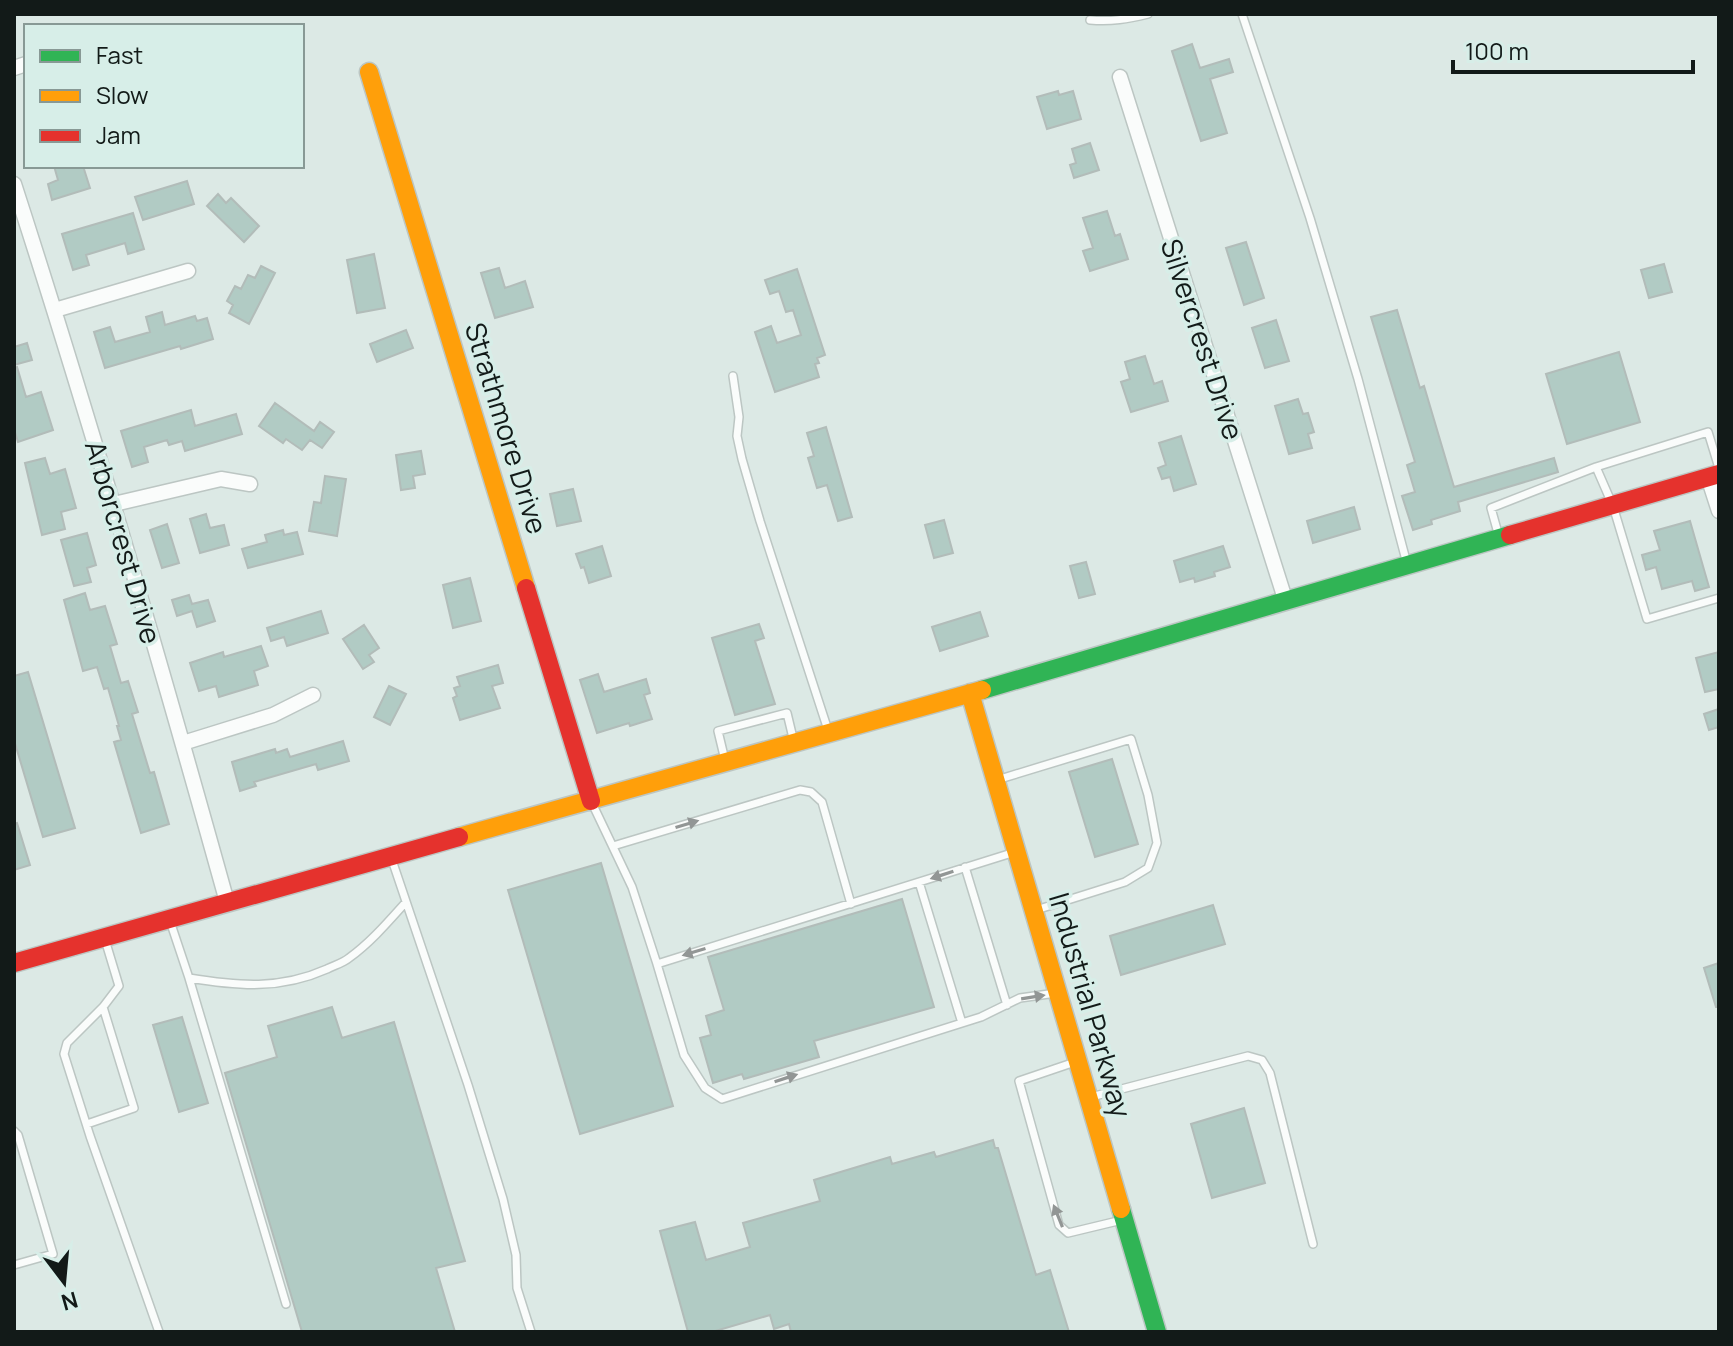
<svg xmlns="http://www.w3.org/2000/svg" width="1733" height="1346" viewBox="0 0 1733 1346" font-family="Manrope,sans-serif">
<rect width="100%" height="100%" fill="#dce9e5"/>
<path fill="#b1cbc4" stroke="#b2bcb9" stroke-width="2" d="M1192 44 1200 68 1229 59 1233 72 1210 79 1227 133 1201 141 1172 51Z
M1058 91 1059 95 1073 91 1081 119 1047 129 1037 97Z
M1090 143 1099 170 1074 178 1070 165 1076 163 1072 149Z
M54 166H83L90 188 52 200 48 184 58 180Z
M187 181 194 204 143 220 135 197Z
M218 194 226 203 231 198 259 226 244 242 207 206Z
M1107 211 1115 236 1120 234 1128 259 1090 271 1083 251 1093 248 1083 218Z
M133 213 144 249 128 254 125 243 86 255 89 265 73 270 62 234Z
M1246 242 1264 298 1244 305 1226 248Z
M374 254 385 308 357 313 347 260Z
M1664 264 1672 292 1649 298 1641 270Z
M261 266 275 273 249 324 229 313 233 305 227 301 235 286 241 289 248 275 255 278Z
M499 268 505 288 525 281 533 307 495 318 481 273Z
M797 269 825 355 817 358 819 363 815 364 819 377 775 392 755 332 771 326 777 343 801 335 793 310 786 312 779 291 770 294 765 280Z
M1397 310 1420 388 1424 386 1454 487 1554 458 1558 472 1458 502 1460 511 1431 520 1432 524 1413 530 1402 496 1415 492 1407 465 1415 462 1371 317Z
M162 312 165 325 195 316 197 321 207 318 213 339 181 349 180 346 105 368 94 332 110 327 115 342 150 332 146 317Z
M1276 320 1289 361 1265 368 1252 328Z
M406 330 413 348 377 362 370 344Z
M27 343 32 360 14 365V347Z
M1619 352 1640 422 1567 444 1546 374Z
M1145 356 1154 384 1162 381 1168 401 1131 412 1121 382 1130 379 1125 362Z
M17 367 26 397 41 392 53 430 18 442 14 429V368Z
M1298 399 1303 414 1308 413 1314 432 1308 434 1312 448 1289 454 1275 406Z
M275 403 314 431 320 422 334 432 322 448 310 440 302 450 286 439 283 443 259 426Z
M191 410 195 426 236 414 242 434 185 451 182 441 169 445 167 440 144 447 148 462 132 467 121 431Z
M826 427 852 517 838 521 827 485 817 488 808 458 814 456 807 433Z
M1181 436 1196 484 1174 491 1170 477 1162 479 1158 468 1166 465 1159 443Z
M421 451 425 474 413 476 415 488 401 490 396 455Z
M45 458 50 474 65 469 76 508 61 512 65 529 42 535 25 463Z
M325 476 346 479 337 536 309 531 314 502 321 503Z
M573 489 581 521 557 526 550 494Z
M1354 507 1360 529 1313 543 1307 521Z
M206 514 210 528 224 525 229 545 200 553 190 519Z
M944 520 953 553 934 558 925 525Z
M1690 521 1709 587 1695 591 1692 581 1662 589 1656 567 1646 570 1642 555 1660 550 1654 531Z
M167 524 179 563 162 568 150 530Z
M283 530 284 535 297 532 303 554 248 568 242 549 267 542 265 535Z
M87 533 96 565 87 568 91 582 74 586 61 540Z
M602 546 611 576 589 583 584 567 581 568 576 554Z
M1223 546 1230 567 1214 572 1215 576 1195 582 1194 578 1180 582 1174 561Z
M1086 562 1095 594 1079 598 1070 566Z
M470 578 481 621 453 628 443 585Z
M85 593 90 610 105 606 117 644 110 646 121 683 128 681 138 712 132 714 150 773 154 772 169 824 141 833 114 742 121 740 117 726H119L108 688 104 689 97 667 83 671 64 600Z
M189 595 192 604 208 600 215 621 197 627 192 611 177 616 172 600Z
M321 611 328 633 287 646 284 637 271 641 267 628Z
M980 612 988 636 940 651 932 627Z
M759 624 764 638 755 641 775 704 735 715 712 638Z
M364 625 379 648 369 655 374 662 363 669 343 639Z
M261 646 268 666 254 671 258 685 219 697 216 686 199 691 190 663 223 652 224 657Z
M1719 652V689L1705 692 1696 658Z
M498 665 503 683 492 686 500 708 460 720 453 698 457 696 454 688 460 686 457 677Z
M28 672 75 828 43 837 14 740V676Z
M598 674 604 692 646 679 650 693 644 695 652 719 630 726 629 723 597 733 580 680Z
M389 686 406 694 390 725 374 717Z
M1719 709V727L1709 730 1704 714Z
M343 741 349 761 318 770 316 764 254 782 256 786 240 791 232 762 275 749 276 753 287 749 290 757Z
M1112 759 1138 844 1095 857 1069 772Z
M17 823 30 865 14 870V824Z
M601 863 673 1106 580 1134 508 890Z
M902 899 934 1007 814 1041 819 1057 744 1079 742 1074 713 1083 700 1038 711 1035 706 1016 724 1010 708 957Z
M1213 905 1225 944 1121 975 1110 936Z
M1719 963V1007H1716L1704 968Z
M332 1007 342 1038 394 1022 465 1261 436 1268 455 1332H302L225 1073 277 1057 268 1026Z
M182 1017 208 1103 179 1112 153 1025Z
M1244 1108 1265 1183 1212 1198 1191 1124Z
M993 1140 995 1148H998L1036 1275 1050 1270 1069 1332H791L789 1324 774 1329 770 1315 712 1332H688L660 1231 695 1222 706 1260 750 1247 743 1223 820 1201 814 1180 890 1157 892 1164 934 1152 936 1157Z"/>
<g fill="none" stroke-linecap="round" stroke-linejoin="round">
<g stroke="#bcc6c3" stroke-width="10">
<path id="lane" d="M1242 14 1310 218 1358 379 1406 560
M1090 20C1111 22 1128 19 1148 14
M733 376 739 417 737 436 742 459 760 521 827 727
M1719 468 1708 432 1596 467 1613 506 1647 619 1719 598
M1498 533 1491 508 1596 467
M724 756 718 731 787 713 793 738
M1000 779 1131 739 1148 795 1157 843 1148 868 1125 882 1036 910
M592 803 632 887 657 964
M613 846 800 790 811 792 822 802 851 904
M1015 852 657 964 684 1055 705 1088 722 1099 981 1017 1020 998 1056 993
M392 860 468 1085 503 1199 516 1255 517 1288 531 1332
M965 867 1007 1005
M919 882 962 1023
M170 921 189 978C238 986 280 990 327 969 335 965 343 963 349 958 371 942 388 922 406 902
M106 943 119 986 103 1007 67 1043 64 1054 90 1136 159 1332
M189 978 286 1304
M1075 1062 1019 1081 1059 1225 1068 1233 1122 1220
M1091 1097 1248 1056 1262 1060 1270 1073 1313 1244
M87 1124 134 1108 103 1007
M14 1131 18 1135 53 1254 14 1265"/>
</g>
<g stroke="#bcc6c3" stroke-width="17">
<path id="street" d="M14 68 26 64
M1120 77 1286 602
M14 184C91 422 160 661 227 902
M55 310 188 271
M1708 477 1719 511
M114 504 221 479 250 484
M183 743 273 715 313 695"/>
</g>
<g stroke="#bcc6c3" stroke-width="21">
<path id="fast" d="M982 690 1510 535
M1121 1209 1157 1332"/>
</g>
<g stroke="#bcc6c3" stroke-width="21">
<path id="slow" d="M369 72 526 588
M970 693 1121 1209
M459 837 982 690"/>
</g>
<g stroke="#bcc6c3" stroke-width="21">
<path id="jam" d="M1510 535 1719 474
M526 588 591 801
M14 963 459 837"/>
</g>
<use href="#lane" stroke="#fafcfb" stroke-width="7"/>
<use href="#street" stroke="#fafcfb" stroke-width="14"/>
<use href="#fast" stroke="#30b455" stroke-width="18"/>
<use href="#slow" stroke="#ff9f0a" stroke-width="18"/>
<use href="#jam" stroke="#e5322d" stroke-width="18"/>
</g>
<defs><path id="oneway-solid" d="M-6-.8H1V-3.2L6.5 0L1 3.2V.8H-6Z" transform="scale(2)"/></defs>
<g fill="#929695">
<use href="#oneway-solid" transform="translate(687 824) rotate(-17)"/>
<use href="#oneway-solid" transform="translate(942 875) rotate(162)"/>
<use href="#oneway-solid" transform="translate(694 952) rotate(163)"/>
<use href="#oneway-solid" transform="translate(1033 997) rotate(-9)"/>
<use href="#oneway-solid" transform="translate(786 1078) rotate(-18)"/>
<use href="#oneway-solid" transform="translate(1058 1216) rotate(-112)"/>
</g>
<g text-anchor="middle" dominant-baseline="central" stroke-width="7" stroke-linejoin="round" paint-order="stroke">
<g font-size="28" fill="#121a18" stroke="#d7eee8">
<text transform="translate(1203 339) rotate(72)">Silvercrest Drive</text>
<text transform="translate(507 428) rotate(73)">Strathmore Drive</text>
<text transform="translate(124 542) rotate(74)">Arborcrest Drive</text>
<text transform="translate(1091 1005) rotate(74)">Industrial Parkway</text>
</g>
</g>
<rect width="1733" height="1346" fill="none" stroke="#121a18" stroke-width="32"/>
<rect x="24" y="24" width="280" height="144" fill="#d7eee8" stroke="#889995" stroke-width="2"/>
<rect x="40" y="50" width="40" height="12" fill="#30b455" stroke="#889995" stroke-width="2"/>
<text x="96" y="64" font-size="24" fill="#121a18">Fast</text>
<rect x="40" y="90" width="40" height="12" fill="#ff9f0a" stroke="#889995" stroke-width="2"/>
<text x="96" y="104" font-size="24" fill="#121a18">Slow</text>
<rect x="40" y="130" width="40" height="12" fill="#e5322d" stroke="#889995" stroke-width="2"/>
<text x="96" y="144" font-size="24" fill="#121a18">Jam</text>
<g transform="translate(64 1282) rotate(164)" stroke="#d7eee8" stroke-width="6" paint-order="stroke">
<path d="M0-6L14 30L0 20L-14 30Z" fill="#121a18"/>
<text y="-12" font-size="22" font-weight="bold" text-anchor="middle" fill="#121a18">N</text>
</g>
<path d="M1453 60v12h240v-12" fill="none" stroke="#121a18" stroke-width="4"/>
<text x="1465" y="60" font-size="24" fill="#121a18" stroke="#d7eee8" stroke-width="6" paint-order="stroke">100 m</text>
</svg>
